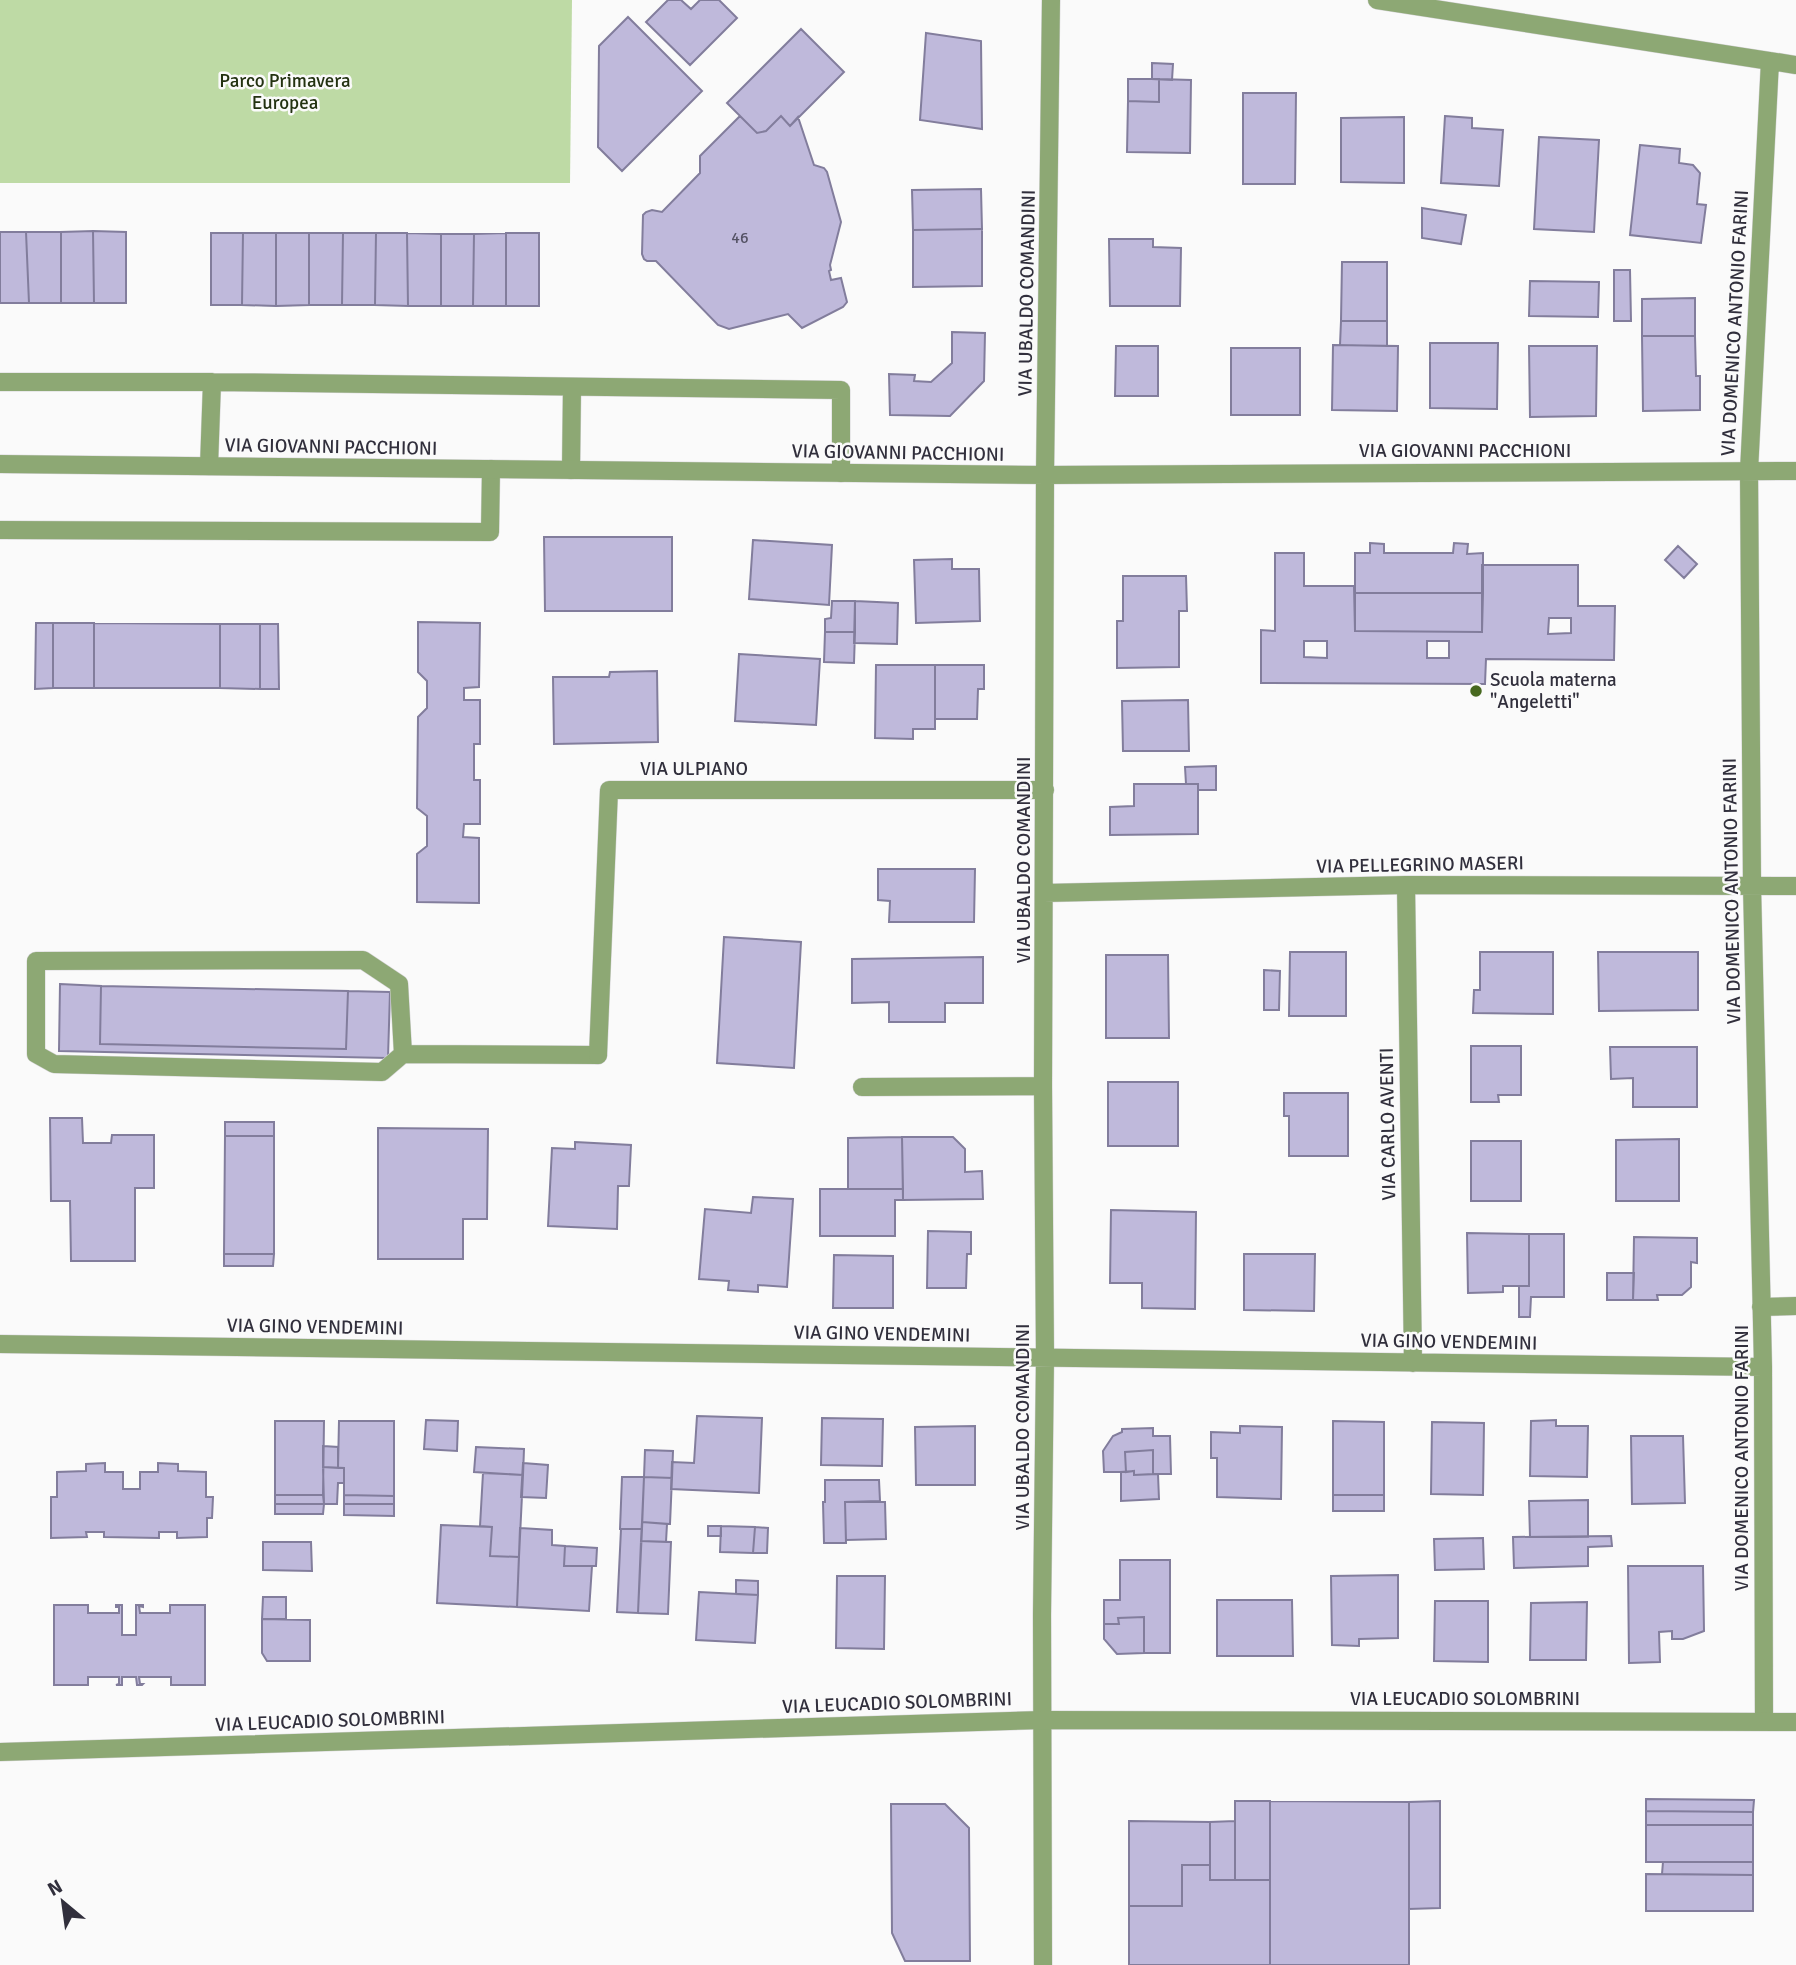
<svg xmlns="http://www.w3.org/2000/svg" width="1796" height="1965" viewBox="0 0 1796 1965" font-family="Signika,sans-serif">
<rect width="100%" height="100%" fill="#fafafa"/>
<path fill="#bedaa5" d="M0 0H572L570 183H0Z"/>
<path fill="#bfb9db" stroke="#827d9c" stroke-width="2" fill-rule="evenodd" d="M668 0H681L691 9 700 0H719L737 18 690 65 646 22Z
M628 17 702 91 622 171 598 147 599 46Z
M801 29 844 72 790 126 781 116 766 131 757 133 727 103Z
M926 33 981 41 982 129 920 120Z
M1152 63 1173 64 1172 80 1152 79Z
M1128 79H1159V102L1128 101Z
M1159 79 1191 80 1190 153 1127 152 1128 101 1159 102Z
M1243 93H1296L1295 184H1243Z
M740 116 757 133 766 131 781 116 790 126 798 117 814 165 824 168 827 172 841 222 830 265 831 270 829 271 831 280 841 278 847 302 843 307 802 328 788 314 729 329 718 325 656 261H647L644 259 642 254 643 215 646 212 652 210 662 212 700 173V156Z
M1445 116 1472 118V128L1503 130 1499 186 1441 183Z
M1404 117V183L1341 182V118Z
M1539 137 1599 140 1594 232 1534 229Z
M1640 145 1680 149 1679 163 1693 165 1700 173 1697 204 1706 205 1701 243 1630 235Z
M981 189 982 229 913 230 912 190Z
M1422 208 1466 215 1461 244 1422 238Z
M982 229V286L913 287V230Z
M93 231 126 232V303H94Z
M93 231 94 303H61V232Z
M0 232H26L29 303H0Z
M26 232H61V303H29Z
M211 233H243L242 305H211Z
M243 233H276V306L242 305Z
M276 233H309V305L276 306Z
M309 233H343L342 305H309Z
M343 233H376L375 305H342Z
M376 233H407L408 306 375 305Z
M407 233 441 234V306H408Z
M506 233V306H473L474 234Z
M506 233H539V306H506Z
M441 234H474L473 306H441Z
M1109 239H1153V247L1181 248 1180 306H1110Z
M1342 262H1387V321H1341Z
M1614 270H1630L1631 321H1614Z
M1530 281 1599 282 1598 317 1529 316Z
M1695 298V336H1642V299Z
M1341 321H1387V346L1340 345Z
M952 332 985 333 984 381 950 416 890 415 889 374 915 375 914 381 931 382 952 363Z
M1642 336H1695L1696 376H1700V410L1643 411Z
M1430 343H1498L1497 409 1430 408Z
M1333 345 1398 346 1397 411 1332 410Z
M1116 346H1158V396H1115Z
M1529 346H1597L1596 416 1530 417Z
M1231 348H1300V415H1231Z
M544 537H672V611H545Z
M753 540 832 545 829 605 749 599Z
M1370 543 1384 544V553H1453L1454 543 1468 544 1467 554 1483 553V593H1355V553H1370Z
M1678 546 1697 564 1684 578 1665 560Z
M1275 553H1304V586H1354L1355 631 1482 632V565H1578V606H1615L1614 660 1486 659 1485 684 1261 683V630L1275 631ZM1549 618H1571V633L1548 634ZM1304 641H1327V658L1304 657ZM1427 641H1449V658H1427Z
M952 559V569H979L980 621 916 623 914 560Z
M1123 576H1186L1187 611H1179V667L1117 668V621H1123Z
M1355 593H1483L1482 632 1355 631Z
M832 601H855V632H825V619L831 618Z
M855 601 898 603 897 644 854 643Z
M418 622 480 623 479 687 464 688V700H480V744H474V780H480V824H464L463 837 479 838V903L417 902V854L427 846V816L417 808 418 717 427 708V681L418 672Z
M36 623H53V688L35 689Z
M53 623H94V688H53Z
M94 623 220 624V688H94Z
M220 624H260V689L220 688Z
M260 624H278L279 689H260Z
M825 632H855L854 663 824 662Z
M739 654 820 659 816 725 735 721Z
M876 665H935V729H913V739L875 738Z
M935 665H984V689H978L977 719H935Z
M657 671 658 742 554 744 553 677H609L610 672Z
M1188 700 1189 751H1123L1122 701Z
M1216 766V790H1198V784H1186L1185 767Z
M1134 784H1198V834L1110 835V807L1134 806Z
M878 869H975L974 922H889L890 901 878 900Z
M724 937 801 942 794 1068 717 1063Z
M1290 952H1346V1016H1289Z
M1480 952H1553V1014L1473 1013 1474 990H1480Z
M1598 952H1698V1010L1599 1011Z
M1106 955H1168L1169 1038H1106Z
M983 957V1003H945V1022H889V1002L852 1003V959Z
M1264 970 1280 971 1279 1010H1264Z
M60 984 101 986 100 1044 346 1049 348 991 390 992 388 1058 59 1051Z
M101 986 348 991 346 1049 100 1044Z
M1471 1046H1521V1095H1498L1499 1102H1471Z
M1610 1047H1697V1107H1633V1078L1611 1079Z
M1108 1082H1178V1146H1108Z
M1284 1093H1348V1156H1289V1116H1284Z
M50 1118H82L83 1143H111L112 1135H154V1188H135V1261H71L70 1201H51Z
M225 1122H274V1136H225Z
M378 1128 488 1129 487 1219H463V1259H378Z
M225 1136H274V1254H224Z
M902 1137 903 1189H848V1138Z
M902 1137H953L965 1149V1172L982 1171 983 1199 903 1200Z
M1679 1139V1201H1616V1140Z
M1471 1141H1521V1201H1471Z
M575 1142 631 1145 629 1186H618L617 1229 548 1226 552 1148 575 1149Z
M820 1189H903V1200H895V1236H820Z
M753 1197 793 1199 787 1287 758 1285V1292L728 1290 729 1281 699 1279 705 1209 751 1213Z
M1111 1210 1196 1212 1195 1309 1142 1308V1283H1110Z
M928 1231 971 1232V1254H967L966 1288H927Z
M1467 1233 1529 1234V1286H1503V1292L1468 1293Z
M1529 1234H1564V1297H1531L1530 1317H1519V1286H1529Z
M1634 1237 1697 1238V1263L1691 1262V1287L1682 1295H1657L1658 1300H1633Z
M224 1254H274L273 1266H224Z
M1244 1254H1315L1314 1311 1244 1310Z
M834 1255 893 1256V1308H833Z
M1607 1273H1634L1633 1300H1607Z
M697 1416 762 1418 759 1493 671 1489 672 1462 694 1463Z
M822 1418 883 1419 882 1466 821 1465Z
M426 1420 458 1421 457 1451 424 1449Z
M1556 1420V1426H1588L1587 1477 1530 1476 1531 1421Z
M275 1421H324L323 1495H275Z
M339 1421H394V1496L344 1495V1468H338Z
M1333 1421 1384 1422V1495H1333Z
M1432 1422 1484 1423 1483 1495 1431 1494Z
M975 1426V1485H916L915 1427Z
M1240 1426 1282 1427 1281 1499 1217 1497V1458H1211V1432L1240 1433Z
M1153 1428V1436H1170L1171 1474H1153V1450L1125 1452 1126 1472H1104L1103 1451 1113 1436 1122 1432V1429Z
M1631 1436H1683L1685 1503 1632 1504Z
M323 1446 338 1447V1468L323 1467Z
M476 1447 524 1449 523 1475 474 1472Z
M645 1450 673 1451 672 1478 644 1477Z
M1153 1450V1474L1134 1475V1471L1126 1472 1125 1452Z
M105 1463V1472H123V1489H140V1472H158V1463L178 1464V1471L206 1472V1497H213L212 1518H207V1537L177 1538V1532H159V1538L104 1537V1532H86L87 1537 51 1538V1497H57V1472L86 1471V1464Z
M523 1463 548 1465 546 1498 521 1497Z
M323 1467 344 1468V1483H338L337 1504H324Z
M1134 1471V1475L1158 1474 1159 1499 1121 1501V1472Z
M483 1473 523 1475 519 1557 490 1556 492 1527 480 1526Z
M622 1477H644L642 1529H620Z
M644 1477 672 1478 670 1524 642 1522Z
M825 1480H879L880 1501 845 1502 846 1543H824L823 1502H825Z
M275 1495H323L324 1504H275Z
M344 1495 394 1496V1504H344Z
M1333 1495H1384V1511H1333Z
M1588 1500V1537H1530L1529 1501Z
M845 1502H885L886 1539 846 1540Z
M275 1504H324L323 1514H275Z
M344 1504H394V1516L344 1515Z
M642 1522 667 1524 666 1542 641 1541Z
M441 1525 492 1527 490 1556 519 1557 517 1607 437 1603Z
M708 1526H721V1536H708Z
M721 1526 755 1527 753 1553 720 1552Z
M755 1527 768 1528 767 1553H753Z
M520 1528 552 1530V1545L565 1546 564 1566H592L589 1611 517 1607Z
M621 1529H642L638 1613 617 1612Z
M1611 1536 1612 1546 1588 1547V1566L1514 1568 1513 1537Z
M1483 1538 1484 1569 1435 1570 1434 1539Z
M641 1541 671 1542 668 1614 638 1613Z
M263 1542H311L312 1571 263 1570Z
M565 1546 597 1548 596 1566H564Z
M1120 1560H1170V1653H1144V1617L1118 1618 1119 1624H1104V1600H1120Z
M1628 1566H1703L1704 1631 1683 1639H1672V1631L1659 1632 1660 1662 1629 1663Z
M1398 1575V1638L1359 1639V1646L1332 1645 1331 1576Z
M837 1576H885L884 1649 836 1648Z
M736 1580 758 1581V1595L736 1594Z
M699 1592 758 1595 755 1643 696 1640Z
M263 1597H286V1619H262Z
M1217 1600H1292L1293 1656H1217Z
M1435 1601H1488V1662L1434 1661Z
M1587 1602 1586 1660H1530L1531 1603Z
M54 1605H88V1613H119V1607H116V1605H122V1635H136V1605H143V1607L139 1606 140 1613H170V1605H205V1685H171V1677H139L140 1684H143L142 1685H137L136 1677H122V1685H116L119 1684V1677H88V1685H54Z
M1144 1617V1653L1117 1654 1104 1639V1624H1119L1118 1618Z
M262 1619 310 1620V1661H267L262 1653Z
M1646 1799 1754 1800 1753 1812 1646 1811Z
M1235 1801H1270V1880H1235Z
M1270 1801 1409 1802V1965H1270Z
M1440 1801V1908L1409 1909V1802Z
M891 1804H945L969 1828 970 1961H905L892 1933Z
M1646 1811 1753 1812V1825H1646Z
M1129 1821 1210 1822V1865H1182V1906H1129Z
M1235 1821V1880H1210V1822Z
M1646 1825H1753V1862H1646Z
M1663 1862H1753V1875L1662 1874Z
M1182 1865H1210V1880H1270V1965H1129V1906H1182Z
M1646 1874 1753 1875V1911H1646Z"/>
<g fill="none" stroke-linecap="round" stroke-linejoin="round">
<g stroke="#d6d5d8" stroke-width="19">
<path id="service" d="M0 382H212L841 390V473
M209 466 212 382
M571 470 572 387
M0 530 490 532 491 469
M403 1054 382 1072 54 1064 36 1054V961L363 960 399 984 403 1054 598 1055"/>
</g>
<g stroke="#d6d5d8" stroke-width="19">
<path id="minor" d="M1377 0 1796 65
M0 464 1045 475 1796 471
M1406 885 1413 1363
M1044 893 1406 885 1796 886
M598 1055 609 790H1045
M862 1087 1043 1086
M1761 1307 1796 1306
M0 1344 1763 1367
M1764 1721 1763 1367 1752 885 1749 471 1770 61
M1043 1965 1042 1615 1045 1357 1043 1086 1045 475 1051 0"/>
</g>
<g stroke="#d6d5d8" stroke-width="19">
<path id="tertiary" d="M0 1752 1043 1720 1796 1722"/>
</g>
<use href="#service" stroke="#8da874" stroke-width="18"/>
<use href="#minor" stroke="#8da874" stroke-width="18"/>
<use href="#tertiary" stroke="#8da874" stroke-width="18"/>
</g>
<circle fill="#47681f" stroke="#fafafa" stroke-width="2.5" cx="1476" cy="691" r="7"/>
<g text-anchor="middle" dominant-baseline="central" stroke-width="5" stroke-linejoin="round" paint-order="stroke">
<g font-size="16" fill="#545264">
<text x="740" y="238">46</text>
</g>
<g font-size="19" fill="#233211" stroke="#fafafa">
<text x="285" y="81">Parco Primavera<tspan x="285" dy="22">Europea</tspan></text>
</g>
<g font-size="19" fill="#312f3c" stroke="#fafafa">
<text transform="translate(1027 293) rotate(-89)">VIA UBALDO COMANDINI</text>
<text transform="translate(1735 323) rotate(-87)">VIA DOMENICO ANTONIO FARINI</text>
<text transform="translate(331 447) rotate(1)">VIA GIOVANNI PACCHIONI</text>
<text x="1465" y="451">VIA GIOVANNI PACCHIONI</text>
<text transform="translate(898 453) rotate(1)">VIA GIOVANNI PACCHIONI</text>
<text x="694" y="769">VIA ULPIANO</text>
<text transform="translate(1024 860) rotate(-90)">VIA UBALDO COMANDINI</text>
<text transform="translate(1420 865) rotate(-1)">VIA PELLEGRINO MASERI</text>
<text transform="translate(1732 891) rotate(-91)">VIA DOMENICO ANTONIO FARINI</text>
<text transform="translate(1388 1124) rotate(-91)">VIA CARLO AVENTI</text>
<text transform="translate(315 1327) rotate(1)">VIA GINO VENDEMINI</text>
<text transform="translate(882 1334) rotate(1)">VIA GINO VENDEMINI</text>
<text transform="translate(1449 1342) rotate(1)">VIA GINO VENDEMINI</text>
<text transform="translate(1023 1427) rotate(-90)">VIA UBALDO COMANDINI</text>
<text transform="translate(1742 1458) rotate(-90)">VIA DOMENICO ANTONIO FARINI</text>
<text x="1465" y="1699">VIA LEUCADIO SOLOMBRINI</text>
<text transform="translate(897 1703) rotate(-2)">VIA LEUCADIO SOLOMBRINI</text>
<text transform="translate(330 1721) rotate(-2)">VIA LEUCADIO SOLOMBRINI</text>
</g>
<g font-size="19" fill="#312f3c" stroke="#fafafa" text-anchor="start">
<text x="1490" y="680">Scuola materna<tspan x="1490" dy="22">"Angeletti"</tspan></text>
</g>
</g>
<g transform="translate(63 1902) rotate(331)" stroke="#fafafa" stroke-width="5" paint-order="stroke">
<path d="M0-5L12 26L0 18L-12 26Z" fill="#312f3c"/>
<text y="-10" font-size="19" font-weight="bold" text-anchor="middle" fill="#312f3c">N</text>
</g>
</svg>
